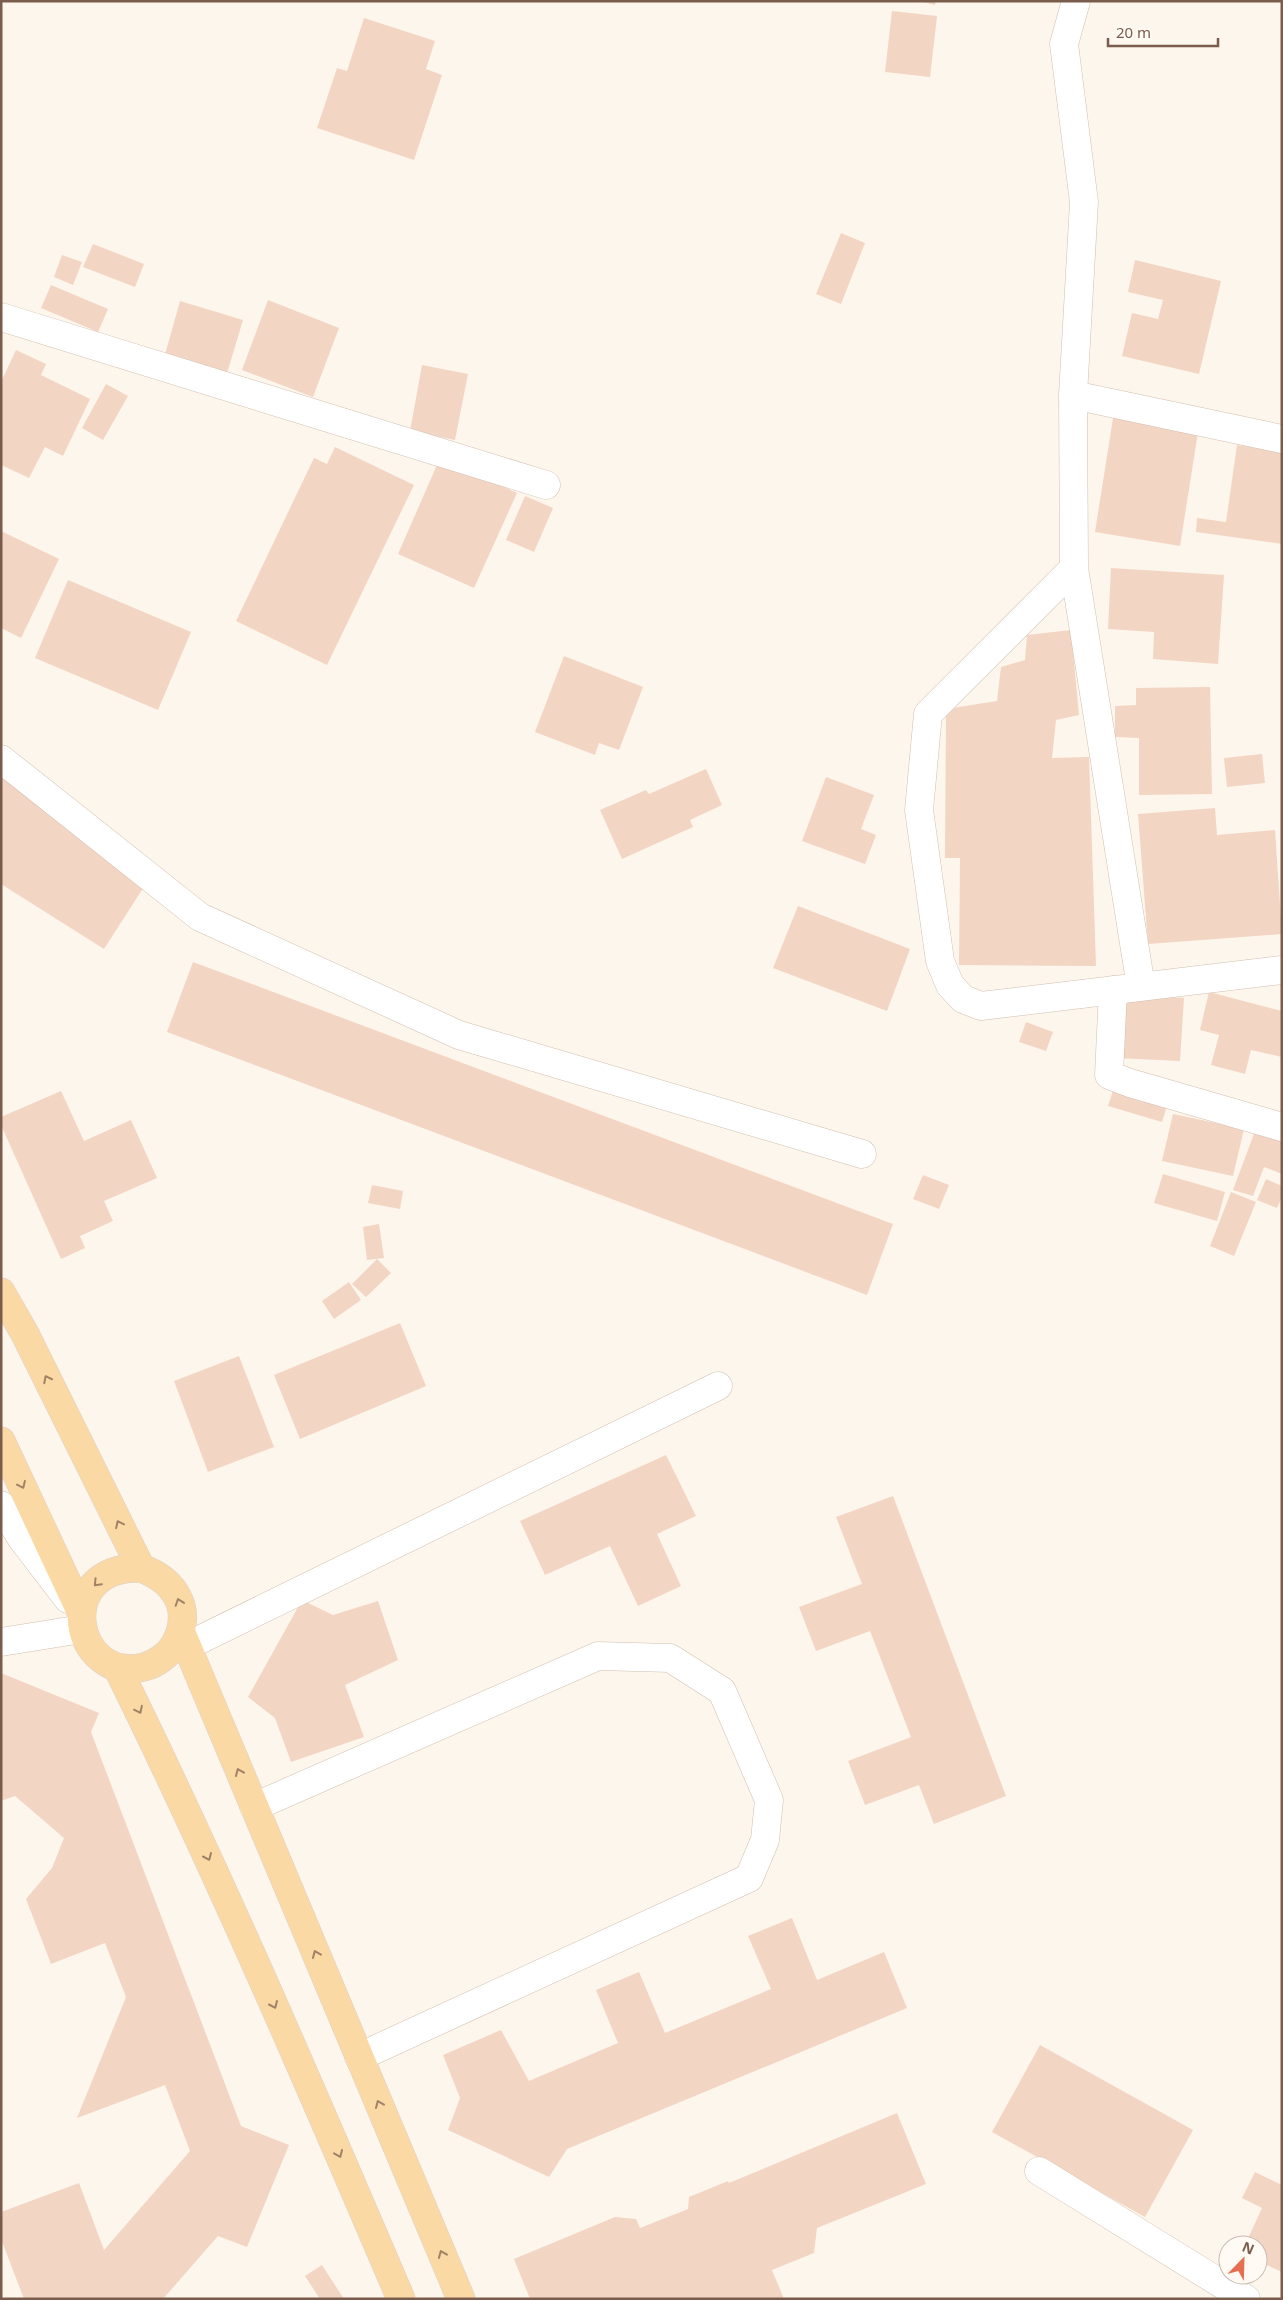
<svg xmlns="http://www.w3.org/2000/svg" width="1283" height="2300" viewBox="0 0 1283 2300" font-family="'Noto Sans',sans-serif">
<rect width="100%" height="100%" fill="#fdf6ec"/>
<path fill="#f3d5c3" d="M919 1H936L935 5Z
M892 11 937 16 930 77 885 72Z
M364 18 435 41 426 69 442 75 414 160 317 128 337 68 347 71Z
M841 233 865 243 841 304 816 294Z
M93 244 144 264 135 287 83 267Z
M62 255 82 262 73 285 54 277Z
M1135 260 1221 281 1199 374 1122 356 1132 313 1158 319 1163 300 1128 292Z
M51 285 108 309 98 332 41 308Z
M268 300 339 328 313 397 242 370Z
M180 301 243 320 225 380 163 362Z
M16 350 46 364 41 375 90 399 63 456 45 447 29 478 1 465V382Z
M422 365 468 374 455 440 410 431Z
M106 384 128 396 103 440 82 428Z
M1114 412 1199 426 1180 546 1095 532Z
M1237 445 1282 451V544L1196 532 1197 518 1226 522Z
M335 447 414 485 327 665 236 621 314 458 327 464Z
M440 458 517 493 474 588 398 554Z
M525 496 553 508 534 552 506 540Z
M1 531 59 559 21 638 1 628Z
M1111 568 1224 575 1218 664 1153 659 1154 632 1108 629Z
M68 580 191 632 158 710 35 658Z
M1071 630 1079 715 1056 720 1052 758 1089 757 1096 966 959 965 960 858H945L946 709 997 701 1001 667 1025 660 1027 635Z
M564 656 643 687 619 750 599 743 595 755 535 732Z
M1210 687 1212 794 1139 795V738L1115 737V706L1136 705V688Z
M1262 754 1265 783 1227 787 1224 758Z
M1 759 147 882 104 949 1 884Z
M706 769 722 805 690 820 693 827 622 859 600 810 646 790 649 794Z
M826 777 874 795 861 829 876 835 865 864 802 841Z
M1215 808 1217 835 1275 830 1282 934 1148 944 1138 814Z
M798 906 910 949 887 1011 773 968Z
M193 962 893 1224 867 1295 167 1032Z
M1209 992 1282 1011V1057L1251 1050 1245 1074 1211 1065 1219 1035 1200 1030Z
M1119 994 1184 998 1180 1061 1116 1058Z
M1026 1022 1053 1032 1046 1051 1019 1042Z
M1115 1084 1169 1099 1162 1122 1108 1106Z
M61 1091 84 1141 131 1120 157 1178 104 1201 113 1221 80 1236 85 1248 61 1259 1 1125V1117Z
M1173 1114 1244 1129 1233 1176 1162 1161Z
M1255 1131 1282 1142V1174L1264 1167 1253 1196 1233 1190Z
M1163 1174 1225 1192 1217 1221 1154 1203Z
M923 1175 949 1185 939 1209 913 1199Z
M1266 1179 1282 1186V1197L1277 1208 1257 1200Z
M372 1185 403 1191 400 1209 368 1203Z
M1231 1192 1256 1202 1234 1256 1210 1246Z
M379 1224 384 1258 367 1260 363 1227Z
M377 1259 391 1273 366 1297 352 1284Z
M349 1282 361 1300 334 1319 322 1301Z
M400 1323 426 1386 300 1439 274 1375Z
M239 1356 274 1447 208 1472 174 1381Z
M666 1455 696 1516 657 1534 681 1586 638 1606 610 1546 545 1575 520 1521Z
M893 1496 1006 1796 934 1824 919 1785 865 1805 848 1761 911 1737 870 1631 816 1651 799 1607 862 1584 836 1517Z
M302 1600 333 1615 378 1601 398 1660 345 1685 364 1737 291 1762 275 1718 248 1697Z
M1 1673 99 1713 91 1732 241 2126 289 2145 247 2247 218 2236 163 2299H24L1 2239V2212L79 2183 104 2250 190 2151 165 2085 77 2118 126 1997 105 1943 51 1964 26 1899 52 1868 64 1838 15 1796 1 1801Z
M792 1918 817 1980 884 1952 907 2008 567 2149 549 2177 448 2130 460 2098 443 2055 501 2030 529 2081 618 2043 596 1990 639 1972 665 2033 771 1989 748 1936Z
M1040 2045 1193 2130 1145 2217 992 2132Z
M897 2113 926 2184 817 2228 814 2253 772 2270 784 2299H530L514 2259 615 2217 636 2219 640 2228 688 2209 689 2197 728 2181 729 2183Z
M1255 2172 1282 2185V2272L1258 2261V2245H1245L1262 2208 1242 2198Z
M322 2265 344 2299H320L305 2276Z"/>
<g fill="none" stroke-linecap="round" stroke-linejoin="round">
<g stroke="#d1beb0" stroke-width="29">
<path id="minor" d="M1076 1 1064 44 1084 202 1073 395 1074 568 1141 987
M1 317 546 485
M1073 395 1282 439
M1074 568 928 714 919 810 940 961 950 985 963 999 981 1006 1282 970
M1 759 200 917 459 1035 862 1154
M1113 990 1109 1075 1130 1083 1282 1127
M1 1505 22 1539 68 1599
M1 1642 82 1629
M187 1646 718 1386
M254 1807 598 1656 670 1658 722 1691 769 1800 765 1840 749 1878 359 2057
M1039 2171 1246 2299"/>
</g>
<g stroke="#dad1cd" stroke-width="29">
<path id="major" d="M1 1292 25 1334 141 1568C174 1580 193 1608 176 1642 170 1654 156 1664 144 1667 73 1684 51 1566 141 1568
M1 1441 81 1612
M181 1632 461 2299
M117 1667C219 1874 310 2086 401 2299"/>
</g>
<use href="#minor" stroke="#fff" stroke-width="28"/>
<use href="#major" stroke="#fbd9a5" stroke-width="28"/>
</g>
<defs><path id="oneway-chevron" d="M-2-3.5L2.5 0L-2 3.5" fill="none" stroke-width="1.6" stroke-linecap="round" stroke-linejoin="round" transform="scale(1.25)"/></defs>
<g stroke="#a18267">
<use href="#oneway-chevron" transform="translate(47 1379) rotate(-117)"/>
<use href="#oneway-chevron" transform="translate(22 1485) rotate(65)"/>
<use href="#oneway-chevron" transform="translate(119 1524) rotate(-116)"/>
<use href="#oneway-chevron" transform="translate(97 1583) rotate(134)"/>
<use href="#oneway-chevron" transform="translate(179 1602) rotate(-109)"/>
<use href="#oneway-chevron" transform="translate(139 1710) rotate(64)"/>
<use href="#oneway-chevron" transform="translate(239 1772) rotate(-113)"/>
<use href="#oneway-chevron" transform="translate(208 1857) rotate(66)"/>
<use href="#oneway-chevron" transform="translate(316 1954) rotate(-113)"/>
<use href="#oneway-chevron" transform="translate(274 2005) rotate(66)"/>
<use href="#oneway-chevron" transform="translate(379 2104) rotate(-113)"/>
<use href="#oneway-chevron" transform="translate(339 2154) rotate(67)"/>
<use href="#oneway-chevron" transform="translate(442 2254) rotate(-113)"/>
</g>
<rect width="1283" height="2300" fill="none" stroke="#7a5c4d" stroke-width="5"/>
<g transform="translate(1243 2260) rotate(23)"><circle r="24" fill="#fffaf3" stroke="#cabbb1"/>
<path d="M0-4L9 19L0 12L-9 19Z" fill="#e76f51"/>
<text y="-8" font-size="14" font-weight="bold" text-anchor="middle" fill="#7a5c4d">N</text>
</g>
<path d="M1108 38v8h110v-8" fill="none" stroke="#7a5c4d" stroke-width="2.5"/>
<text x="1116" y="38" font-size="15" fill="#7a5c4d" stroke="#fffaf3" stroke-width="4" paint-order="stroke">20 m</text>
</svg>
